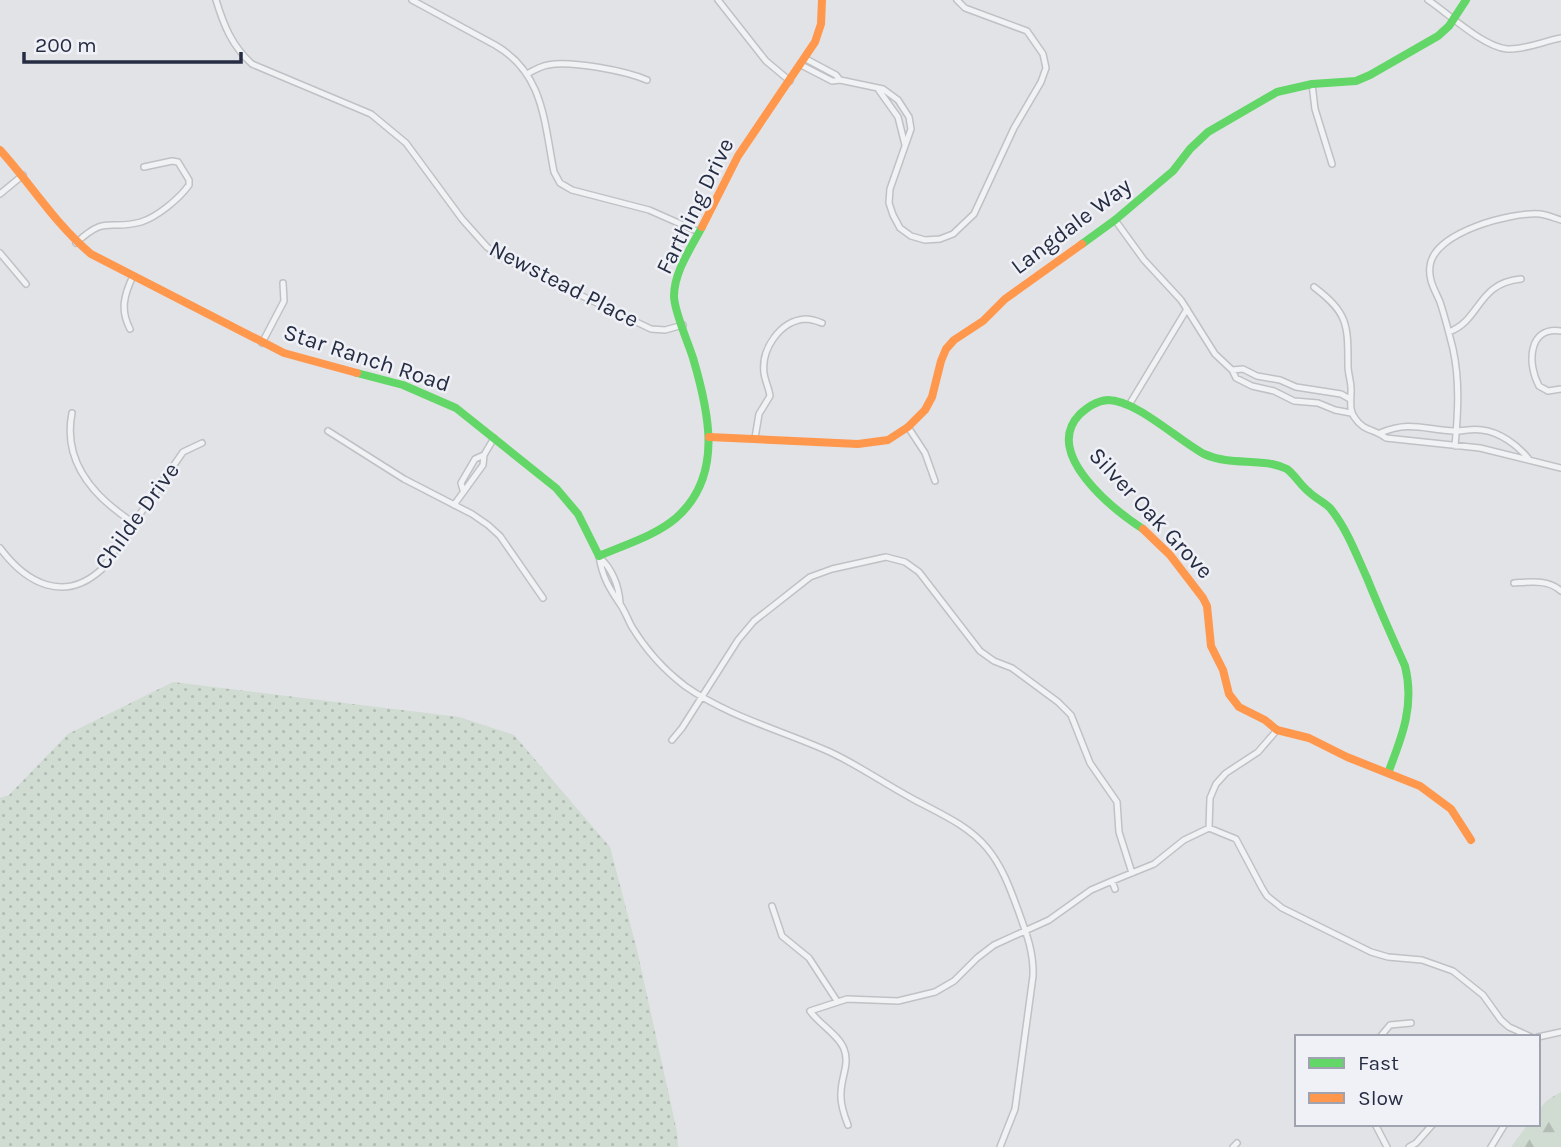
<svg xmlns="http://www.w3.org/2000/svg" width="1561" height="1147" viewBox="0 0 1561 1147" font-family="Karla,sans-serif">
<defs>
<pattern id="grass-dots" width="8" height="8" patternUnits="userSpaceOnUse" patternTransform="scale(1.75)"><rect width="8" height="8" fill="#d0dbd1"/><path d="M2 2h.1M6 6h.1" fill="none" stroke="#b2bcb5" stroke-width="1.8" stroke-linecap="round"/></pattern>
<pattern id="forest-firs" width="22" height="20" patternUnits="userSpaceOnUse" patternTransform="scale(1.75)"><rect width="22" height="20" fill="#d0dbd1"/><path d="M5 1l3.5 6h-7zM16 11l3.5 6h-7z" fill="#b2bcb5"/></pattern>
</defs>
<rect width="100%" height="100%" fill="#e2e3e7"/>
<path fill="url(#grass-dots)" d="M173 682 459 717 514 735 610 847 637 950 677 1132 678 1147H0V798L9 795 68 734Z"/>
<path fill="url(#forest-firs)" d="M1561 1092V1147H1511L1528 1124H1538C1538 1105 1545 1101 1561 1092Z"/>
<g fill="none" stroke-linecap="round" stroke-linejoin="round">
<g stroke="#c0c1c5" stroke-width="8">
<path id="street" d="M216 0C224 26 232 46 252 64L371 114 406 143 462 219 487 247 501 257 651 329 665 330 683 325
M412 0 495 45C544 73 544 122 554 172L560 183 572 190 649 210 699 232
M718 0 766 61 790 81
M1428 0C1449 14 1482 46 1507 49 1525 50 1544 41 1561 38
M806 59 836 75 840 80
M801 65 832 81 840 80 883 89 898 100 909 117 911 129 890 189 889 203 893 215 900 228 911 236 925 240 940 239 953 234 974 214 1014 128 1041 82 1046 68 1043 54 1027 31 965 8 957 0
M527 74C534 70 541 66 548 65 570 60 626 71 647 80
M1312 84 1315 109 1332 164
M878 89 898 117 905 145
M0 194 23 175
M1115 220 1144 260 1181 300 1215 354 1232 370 1236 378 1252 386 1274 391 1294 401 1318 403 1335 410 1351 413
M76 243C107 214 108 231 141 222 157 217 179 199 189 185V180L178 162 172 161 144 167
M0 253 26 284
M1314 287C1348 313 1348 324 1348 366 1348 375 1352 383 1351 392 1351 401 1349 411 1355 418 1363 431 1375 429 1386 438L1480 448 1561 468
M130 329C120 310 124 295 133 276
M1561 331C1528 326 1527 364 1539 386L1548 391 1561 389
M1449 332C1481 320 1477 283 1521 279
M262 343 284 301 283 283
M1232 370 1243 369 1257 376 1280 380 1296 387 1341 394 1350 399
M1129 405 1187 309
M72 413C62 463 95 498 134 523
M908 427 925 453 935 481
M328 431 404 479 472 514 488 525 500 536 543 598
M1380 433C1411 420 1425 430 1455 431 1464 431 1473 428 1482 430 1500 432 1517 445 1528 458
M755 438 759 414 770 396C769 388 765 381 764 373 761 349 780 321 805 319 811 319 817 321 822 323
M1455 446C1458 413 1460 381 1453 349 1449 333 1445 317 1440 302 1435 290 1428 280 1430 266 1434 232 1511 212 1540 214 1548 215 1554 218 1561 220
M463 490 461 483 475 459 484 455
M454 505 483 465 484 455 494 438
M0 548C26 583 64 604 102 569L183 452 202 443
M599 556C602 576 609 588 620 604 625 611 628 620 632 627 646 650 664 670 685 686 729 717 781 730 830 752 858 765 885 784 913 799 939 813 968 825 987 848 1002 866 1010 888 1018 910 1026 932 1034 952 1033 976L1015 1109 1000 1147
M599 557C612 568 619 586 620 603
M1514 583C1530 582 1548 579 1561 591
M672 740 682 728 738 640 754 621 810 577 832 569 886 557 905 562 919 572 980 651 994 661 1012 668 1058 702 1071 715 1090 763 1117 802 1119 832 1132 873
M1209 828 1236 839 1262 888 1267 896 1282 908 1371 952 1388 957 1422 960 1453 971 1483 995 1501 1020 1509 1027 1531 1037
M1112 881 1154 864 1184 840 1209 828 1210 798 1216 784 1226 773 1258 752 1277 730
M772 906 782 936 809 958 837 1001
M1380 1037 1390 1025 1411 1023
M1538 1037 1561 1032
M1375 1124 1387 1147
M848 1125C844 1115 840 1104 841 1093 841 1077 850 1064 844 1049 839 1035 819 1024 810 1011L847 999 898 1001 935 992 954 981 977 958 994 945 1049 920 1091 890 1112 881 1115 889
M1233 1147 1237 1143
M1409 1147 1416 1143 1433 1124
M1491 1147 1505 1124"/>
</g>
<use href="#street" stroke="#f1f2f4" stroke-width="5"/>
<path stroke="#63d668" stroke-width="8" d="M1082 244 1115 220 1173 171 1190 149 1208 132 1277 92 1312 84 1356 81 1370 75 1438 36 1449 26 1466 0
M357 373 403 385 456 408 556 488 578 514 599 556C624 545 655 536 676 518 724 476 709 412 693 358 688 342 674 311 674 296 674 272 691 248 702 227
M1143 529C1114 510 1041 453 1080 414 1088 407 1096 401 1108 400 1136 400 1178 440 1204 454 1226 464 1249 460 1272 464 1277 465 1283 467 1287 469 1295 475 1301 486 1309 492 1315 498 1324 502 1330 508 1347 529 1356 554 1367 578 1379 608 1392 637 1405 666 1415 705 1402 737 1388 773"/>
<path stroke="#ff974d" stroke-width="8" d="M0 150C31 184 55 224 91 254L284 353 357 373
M702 227 738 156 815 42 821 24 822 0
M709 437 858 444 888 440 908 427 925 410 932 397 941 361 946 349 954 340 983 321 1005 299 1082 244
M1143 529 1170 555 1203 598 1207 606 1211 646 1223 670 1229 694 1239 707 1265 720 1277 730 1309 738 1347 757 1420 786 1451 809 1471 840"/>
</g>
<g text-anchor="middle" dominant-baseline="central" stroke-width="5" stroke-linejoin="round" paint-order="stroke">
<g font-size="23" fill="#262d43" stroke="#eff1f7">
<text transform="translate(695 206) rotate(-64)">Farthing Drive</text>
<text transform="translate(1071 226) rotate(-37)">Langdale Way</text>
<text transform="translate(564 284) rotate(27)">Newstead Place</text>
<text transform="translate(367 358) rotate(18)">Star Ranch Road</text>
<text transform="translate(1151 513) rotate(47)">Silver Oak Grove</text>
<text transform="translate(137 516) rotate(-54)">Childe Drive</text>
</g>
</g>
<rect x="1295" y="1035" width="245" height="91" fill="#eff1f7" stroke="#9fa3af" stroke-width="2"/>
<rect x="1309" y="1058" width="35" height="10" fill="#63d668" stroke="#9fa3af" stroke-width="2"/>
<text x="1358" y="1070" font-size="21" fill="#262d43">Fast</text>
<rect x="1309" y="1093" width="35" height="10" fill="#ff974d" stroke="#9fa3af" stroke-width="2"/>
<text x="1358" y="1105" font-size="21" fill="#262d43">Slow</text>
<path d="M24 52v10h217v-10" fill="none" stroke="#262d43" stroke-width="3.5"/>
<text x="35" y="52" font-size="21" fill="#262d43" stroke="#eff1f7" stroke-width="5" paint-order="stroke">200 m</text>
</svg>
